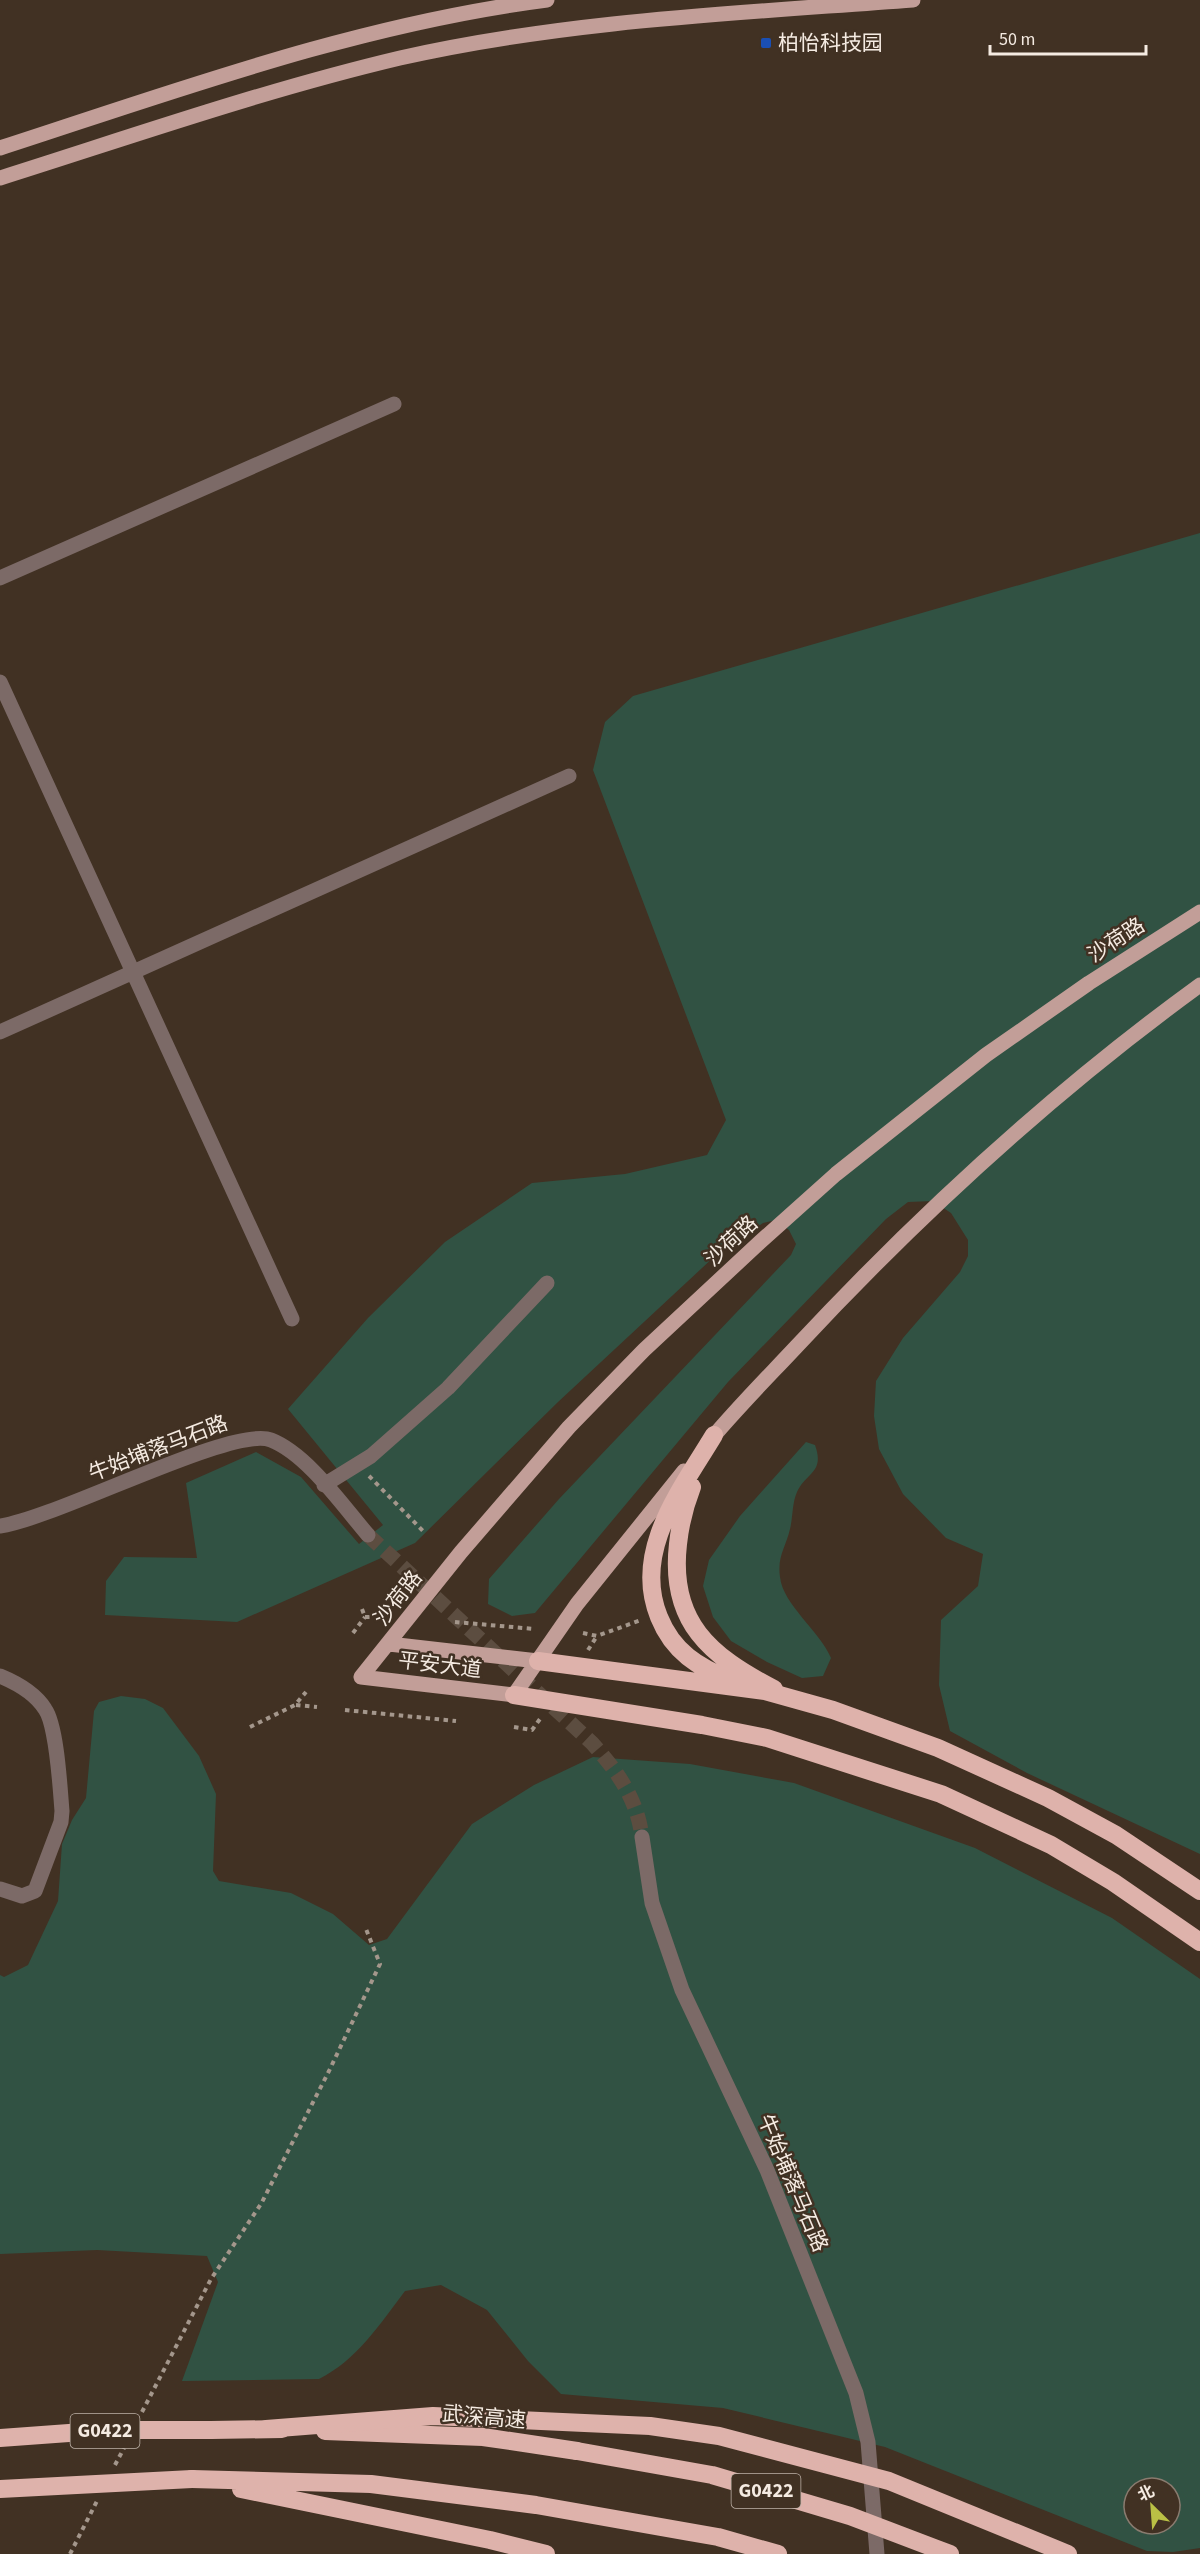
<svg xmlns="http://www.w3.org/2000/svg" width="1200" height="2554" viewBox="0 0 1200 2554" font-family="'Source Sans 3','Noto Sans SC',sans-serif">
<rect width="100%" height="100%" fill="#413123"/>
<path fill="#315243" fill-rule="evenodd" d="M1200 533V1854L1027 1773 950 1731 939 1685 941 1620 978 1586 983 1554 946 1538 903 1494 879 1449 874 1416 876 1381 903 1338 960 1272 968 1256V1240L951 1213 933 1201 908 1202 886 1219 728 1382 535 1613 512 1616 488 1604 489 1579 559 1499 791 1255 796 1244 789 1230 776 1220 763 1223 716 1255 558 1402 415 1543 237 1622 105 1615 106 1581 124 1557 197 1558 186 1483 256 1452 301 1477 359 1544 383 1525 288 1409 368 1318 445 1242 532 1183 625 1174 707 1155 726 1120 593 770 605 722 633 696Z
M806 1442 815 1445C825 1473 806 1472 797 1492 792 1503 793 1517 790 1529 786 1547 777 1556 780 1577 783 1605 820 1631 831 1658L823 1676 802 1678 767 1662 731 1641 713 1617 703 1586 709 1560 740 1516Z
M121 1696 145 1699 163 1708 199 1756 216 1794 213 1871 219 1881 291 1893 333 1914 369 1945 387 1939 472 1824 534 1785 593 1757 690 1764 794 1783 975 1848 1112 1918 1200 1979V2548L1173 2552 1147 2551 885 2447 723 2408 561 2394 528 2361 487 2310 441 2285 405 2291C380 2324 357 2360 319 2379L182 2381 218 2282 207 2256 97 2250 0 2254V1975L4 1977 28 1965 58 1901 62 1844 72 1820 86 1798 94 1711 99 1702ZM1134 2488H1170V2524H1134Z"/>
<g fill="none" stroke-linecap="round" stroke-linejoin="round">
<path stroke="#5c4d40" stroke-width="15" stroke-dasharray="15 8" stroke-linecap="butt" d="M368 1535 592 1743C617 1771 637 1798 642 1837"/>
<path stroke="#a4978c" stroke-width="4" stroke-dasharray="4.5 4.5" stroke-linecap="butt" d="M369 1476 425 1533
M362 1609 365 1617
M365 1617H384
M455 1622 535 1629
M353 1633 365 1617
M583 1633 597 1636 641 1620
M588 1650 597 1636
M296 1705 317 1707
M345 1710 456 1721
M250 1727 295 1705 306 1692
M514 1727 532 1730 540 1719
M142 2412 211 2279 261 2204 329 2071 380 1964 366 1929
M115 2465 124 2448
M70 2554 97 2501"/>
<path stroke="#7c6a67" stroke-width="15" d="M0 578 394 404
M0 682 292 1319
M0 1032 569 776
M324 1485 371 1456 448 1388 547 1283
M0 1526C57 1518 233 1425 271 1440 307 1454 343 1506 368 1535
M0 1676C17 1683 35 1693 45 1709 57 1726 60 1788 62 1811L61 1822 35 1891 22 1896 0 1889
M642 1837 652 1903 682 1990 767 2170 856 2393 868 2442 877 2554"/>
<path stroke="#c29e98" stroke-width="15" d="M0 148C179 90 359 24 547 0
M0 178C133 136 265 90 400 58 568 20 742 13 913 0
M707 1444C735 1410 766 1379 796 1347 919 1215 1054 1091 1200 985
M389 1644 538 1661
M361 1677 514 1695 577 1604 684 1471
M361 1677 461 1552 569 1427 644 1350 760 1242 836 1174 986 1055 1089 983 1200 912"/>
<path stroke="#deb2ab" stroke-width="18" d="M714 1435C681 1490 632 1551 659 1617 673 1652 698 1667 732 1681
M692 1487C685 1505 680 1525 678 1544 669 1622 710 1656 774 1689
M538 1661 765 1691 833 1710 938 1748 1048 1798 1116 1835 1200 1891
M514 1695 702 1725 767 1738 941 1794 1051 1845 1113 1882 1200 1942
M211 2430 282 2429
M325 2431 483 2437 577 2451
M192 2479 371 2484 536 2505 718 2537 778 2554
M241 2489 490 2540 546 2554"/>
<path stroke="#deb2ab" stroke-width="18" d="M266 2429 433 2416 650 2426 719 2436 889 2481 1068 2554
M0 2438 110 2430H211
M577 2451 712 2475 850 2516 950 2554
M0 2489 192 2479"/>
</g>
<rect fill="#1a4fb4" stroke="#413123" stroke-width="2" x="760" y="37" width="12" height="12" rx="3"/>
<g text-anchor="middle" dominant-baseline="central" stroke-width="5" stroke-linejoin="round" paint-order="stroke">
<g fill="#413123" stroke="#bfb3a9" stroke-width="1.5">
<rect x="70.5" y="2414" width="69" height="34" rx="4.5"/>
<rect x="731.5" y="2474" width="69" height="34" rx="4.5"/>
</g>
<g font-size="20" font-weight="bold" fill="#f5ebe2">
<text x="105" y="2431">G0422</text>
<text x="766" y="2491">G0422</text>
</g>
<g font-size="21" fill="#f5ebe2" stroke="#413123" text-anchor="start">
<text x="778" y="43">柏怡科技园</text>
</g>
<g font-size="21" fill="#f5ebe2" stroke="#413123">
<text transform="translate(1116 940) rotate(-33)">沙荷路</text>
<text transform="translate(731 1241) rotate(-43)">沙荷路</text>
<text transform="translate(158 1448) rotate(-21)">牛始埔落马石路</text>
<text transform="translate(398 1598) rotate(-52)">沙荷路</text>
<text transform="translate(440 1665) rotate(7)">平安大道</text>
<text transform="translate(793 2183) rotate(67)">牛始埔落马石路</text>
<text transform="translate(484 2417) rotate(5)">武深高速</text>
</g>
</g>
<g transform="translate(1152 2506) rotate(335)"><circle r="28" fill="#413123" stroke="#897b6f" stroke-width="1.5"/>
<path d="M0-4.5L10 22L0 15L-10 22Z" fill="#bac045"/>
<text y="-9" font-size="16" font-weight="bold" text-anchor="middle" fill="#f5ebe2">北</text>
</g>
<path d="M990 45v9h156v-9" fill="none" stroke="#f5ebe2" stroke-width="3"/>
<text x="999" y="45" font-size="18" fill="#f5ebe2" stroke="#413123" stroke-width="4.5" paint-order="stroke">50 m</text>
</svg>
